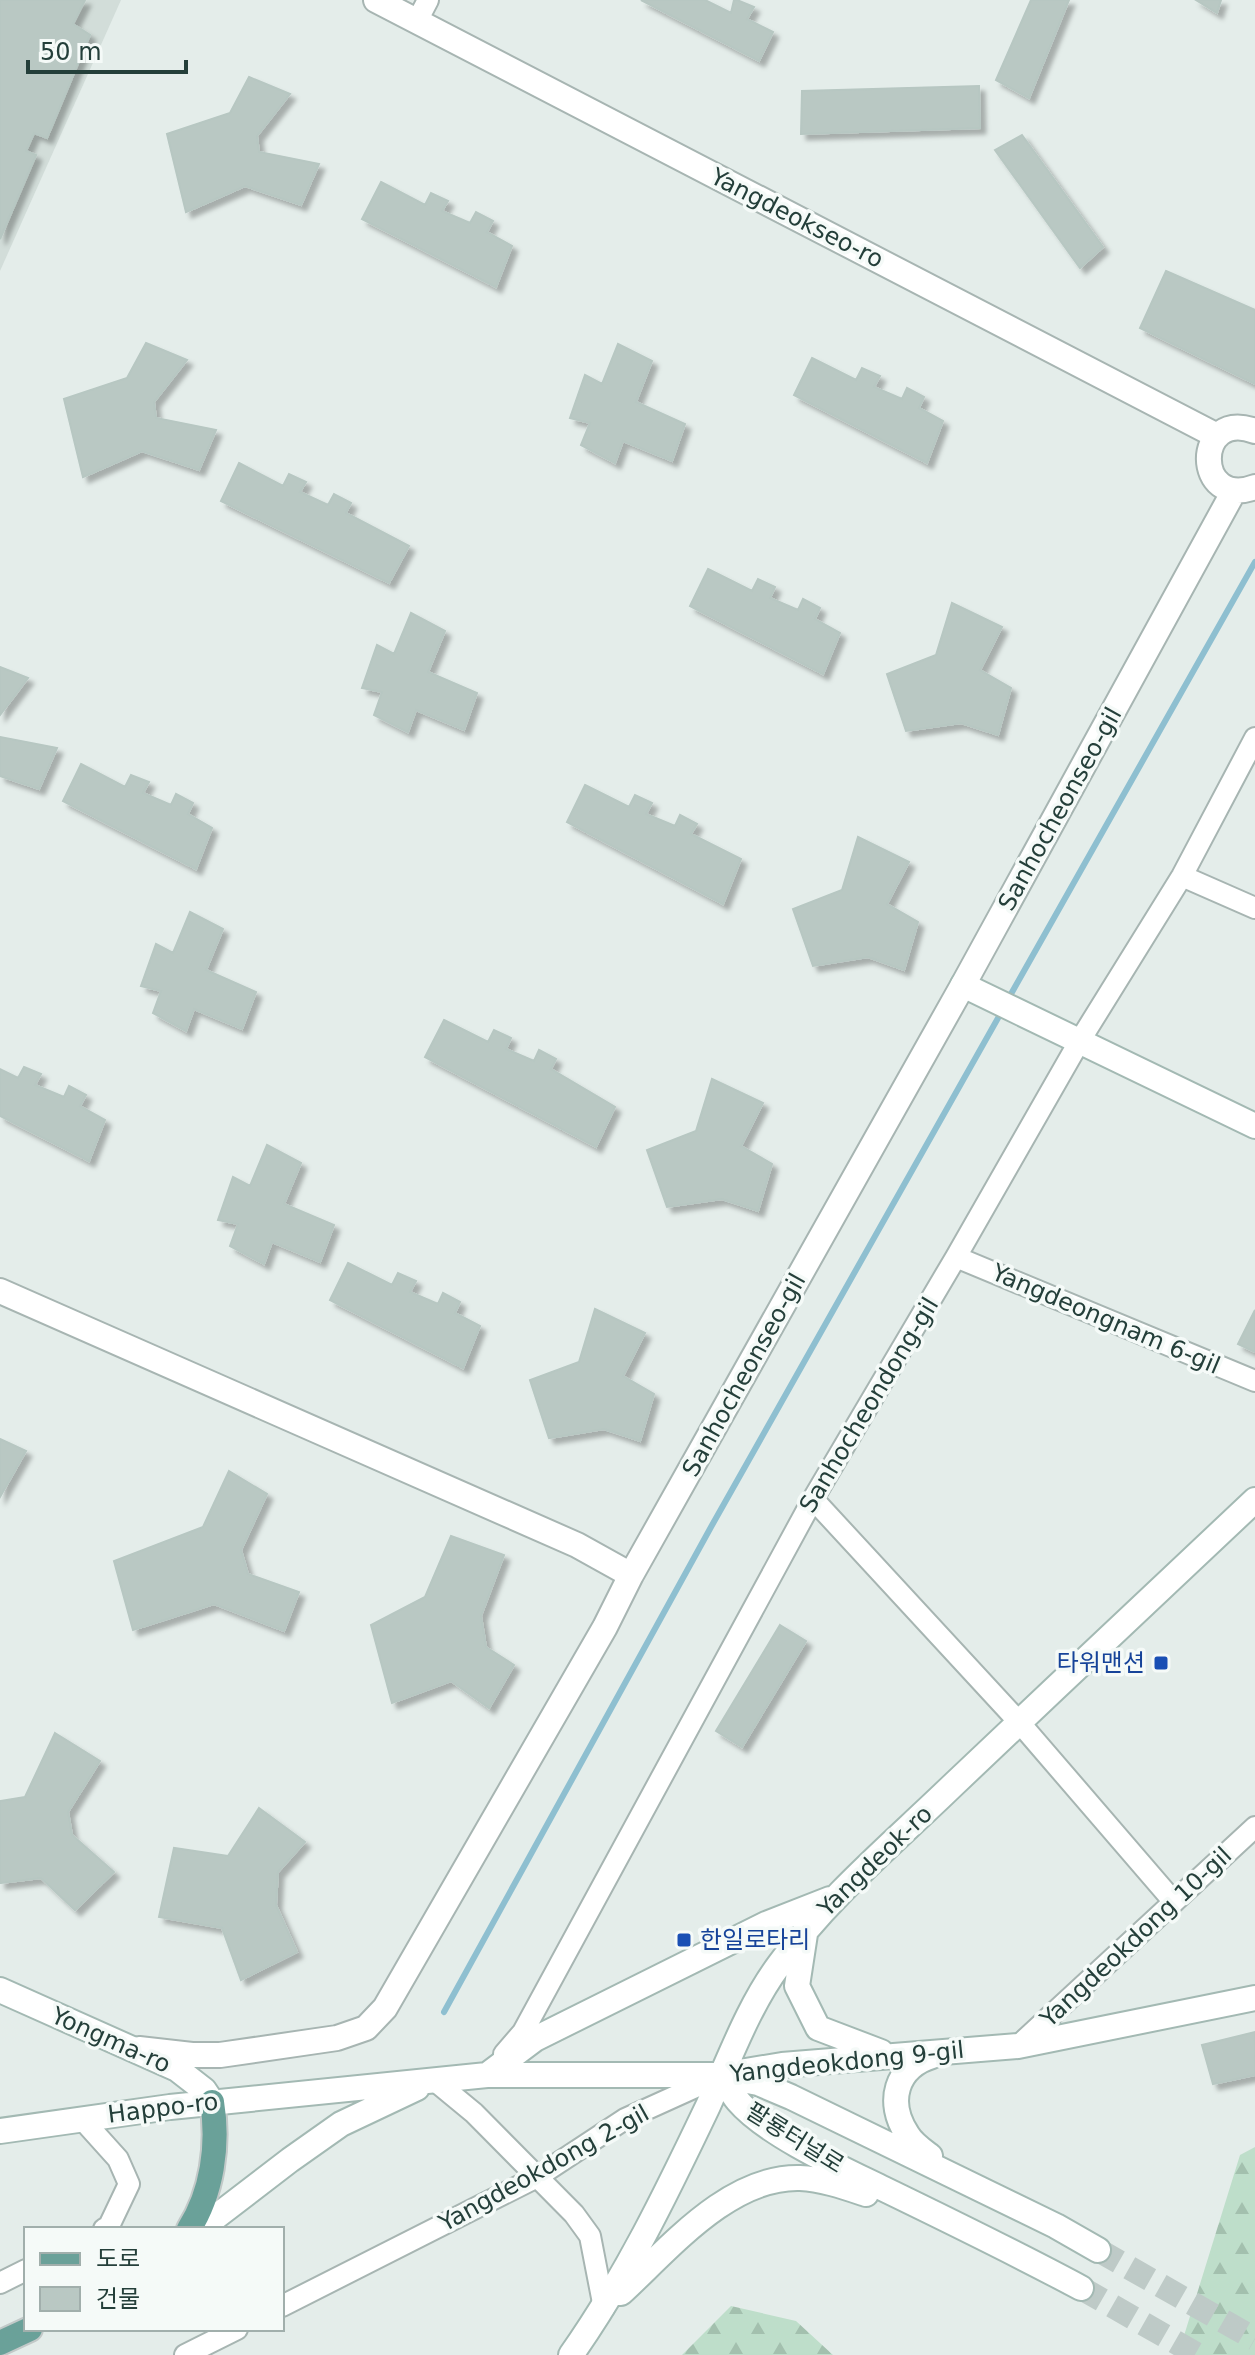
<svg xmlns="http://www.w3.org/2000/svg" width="1255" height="2355" viewBox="0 0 1255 2355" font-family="'DejaVu Sans','Noto Sans KR',sans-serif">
<defs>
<pattern id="forest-firs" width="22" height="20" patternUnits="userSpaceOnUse" patternTransform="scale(2)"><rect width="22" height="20" fill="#bedeca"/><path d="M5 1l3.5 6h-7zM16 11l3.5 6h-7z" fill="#a3c0ae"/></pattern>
<filter id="shadow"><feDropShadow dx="5.5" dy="5.5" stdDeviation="2" flood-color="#0004"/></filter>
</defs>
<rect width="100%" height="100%" fill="#e4edea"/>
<path fill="#d2ddd9" d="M0 0H121L0 271Z"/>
<path fill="url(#forest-firs)" d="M1255 2147V2355H1178L1240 2155Z
M731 2306 796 2321 833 2355H682Z"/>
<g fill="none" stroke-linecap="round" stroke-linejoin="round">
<path stroke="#8ebfd0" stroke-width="6" d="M1007 1001 1255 562
M444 2012 711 1527 1002 1011"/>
</g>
<path fill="#b9c8c3" stroke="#b7c7c2" stroke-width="2" filter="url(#shadow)" d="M0 0H85L73 24 90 35 47 138 34 133 26 151 36 155 0 239Z
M641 0H705L731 13 734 0H737L754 7 747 19 773 32 759 61Z
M1031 0H1069L1029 98 996 80Z
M1196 0H1221L1217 13Z
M249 77 290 94 257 136 259 152 319 164 301 205 245 186 186 212 167 134 230 113Z
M979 86 980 128 801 134 802 91Z
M1022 135 1103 247 1080 268 995 150Z
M381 182 425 205 431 193 448 201 442 211 470 223 476 212 493 221 487 232 512 246 496 287 362 219Z
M1166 271 1255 310V384L1140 328Z
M146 343 187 360 154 402 156 418 216 430 199 470 142 451 83 477 64 399 127 378Z
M618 344 652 361 636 402 685 424 672 461 623 441 615 463 581 445 590 423 570 418 585 375 602 384Z
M812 358 856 380 862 368 880 376 874 387 902 399 907 388 924 397 919 408 943 421 927 463 794 395Z
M239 463 283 486 289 474 306 482 300 492 328 505 334 494 351 503 346 513 409 546 389 583 221 501Z
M708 569 752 591 758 579 775 587 770 598 798 610 803 599 820 608 815 619 840 633 823 674 690 606Z
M952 603 1002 627 980 670 1011 688 998 735 961 723 906 731 887 674 936 655Z
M411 613 445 631 428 672 477 693 464 730 416 710 408 732 374 715 382 692 362 688 377 645 394 654Z
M0 667 28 678 0 715Z
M0 737 57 748 39 789 0 776Z
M81 764 125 787 131 775 149 782 143 793 171 805 176 794 193 803 188 814 212 828 196 869 63 801Z
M585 785 629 807 635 795 652 803 646 814 675 826 680 815 697 824 691 834 741 859 723 904 567 822Z
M858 837 909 862 887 904 918 922 904 970 868 957 813 966 793 909 842 890Z
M190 912 223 929 206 970 256 992 242 1029 194 1009 186 1031 153 1013 161 991 141 986 156 944 173 953Z
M444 1020 488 1042 494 1030 511 1038 506 1049 534 1061 539 1050 556 1059 551 1069 615 1107 596 1147 425 1057Z
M24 1067 41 1074 35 1085 64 1097 69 1086 86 1095 80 1106 105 1120 89 1161 0 1116V1069L18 1078Z
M712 1079 763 1103 741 1146 772 1164 758 1211 722 1199 667 1207 647 1150 696 1131Z
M267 1145 301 1163 284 1204 334 1225 320 1262 272 1242 264 1264 230 1246 238 1224 218 1220 233 1177 250 1186Z
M348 1263 392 1285 398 1273 416 1281 410 1292 438 1304 443 1293 460 1302 455 1313 480 1326 463 1368 330 1300Z
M595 1309 645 1333 623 1376 654 1394 640 1441 604 1429 549 1438 530 1380 579 1362Z
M1255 1310V1352L1238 1344Z
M0 1439 26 1451 0 1497Z
M229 1471 267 1494 241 1550 248 1574 299 1592 284 1631 214 1604 133 1630 114 1561 203 1527Z
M451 1536 504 1555 481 1616 486 1647 514 1665 489 1708 451 1681 392 1703 371 1625 425 1597Z
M780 1625 806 1641 742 1747 716 1731Z
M55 1733 100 1761 68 1812 72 1835 114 1872 75 1910 41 1878 0 1883V1801L25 1797Z
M259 1808 305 1842 278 1872 276 1905 297 1952 241 1980 222 1928 159 1917 174 1848 228 1856Z
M1255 2032V2075L1213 2084 1202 2045Z"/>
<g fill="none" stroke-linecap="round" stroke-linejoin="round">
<path stroke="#becac7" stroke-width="24" stroke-dasharray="24 12" stroke-linecap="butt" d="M1098 2250 1255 2339
M1081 2288 1198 2355"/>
<g stroke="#a7b5b2" stroke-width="24">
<path id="minor" d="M417 21 428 0
M1182 876 1255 908
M956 1257 1255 1381
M813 1499 1019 1722 1174 1902
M1018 2046 1255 1827
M504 2054 523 2032 813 1499 956 1257 1079 1042 1182 876 1255 738
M434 2080 474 2113 574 2214 590 2236 604 2308
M82 2119 118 2159 129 2184 109 2226 104 2229
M0 2283 26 2270
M282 2306 537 2177 625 2119 720 2076
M185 2355 237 2329"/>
</g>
<g stroke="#a7b5b2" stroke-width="28">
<path id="tertiary" d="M376 0 1217 436
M1255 431C1193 408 1194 510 1255 487
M0 1291 577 1545 631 1575
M139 2049 192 2055H220L337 2038 366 2028 385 2008 605 1627 631 1575 963 985 1234 491"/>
</g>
<g stroke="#a3b9b3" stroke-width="28">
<path id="secondary" d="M963 985 1255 1126
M805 1934 797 1986 818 2028 881 2052
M0 1990 177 2069 204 2090 212 2102
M487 2075 535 2039 766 1924 830 1899
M722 2075C727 2084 732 2094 738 2101 767 2135 843 2169 884 2189 950 2221 1016 2253 1081 2288
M732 2078 758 2083 791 2097 1056 2226 1098 2250
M0 2131 170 2107 487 2075H722L782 2065 1018 2046 1255 1998
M930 2156C922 2150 912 2143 907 2134 886 2102 896 2067 932 2056
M200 2229 290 2160 341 2124 417 2088
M621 2293C669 2249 729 2176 800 2178 822 2179 845 2187 866 2194
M571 2355C626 2277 667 2192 708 2106 729 2060 749 2005 779 1965 827 1898 892 1844 951 1787 1052 1691 1154 1595 1255 1500"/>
</g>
<g stroke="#c2c9c8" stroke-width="28">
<path id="primary" d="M189 2229C212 2193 219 2145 212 2102
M0 2343 30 2329"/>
</g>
<use href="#minor" stroke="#fff" stroke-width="20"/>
<use href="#tertiary" stroke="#fff" stroke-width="24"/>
<use href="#secondary" stroke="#fff" stroke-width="24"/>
<use href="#primary" stroke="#6aa199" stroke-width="24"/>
</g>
<g fill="#1a4fb4" stroke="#f5faf8" stroke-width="3">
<rect x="1153" y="1655" width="16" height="16" rx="4"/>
<rect x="676" y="1932" width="16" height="16" rx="4"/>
</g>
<g text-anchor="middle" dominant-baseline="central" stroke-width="7" stroke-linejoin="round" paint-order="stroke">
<g font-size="24" fill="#243f3a" stroke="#f5faf8">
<text transform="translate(797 218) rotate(27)">Yangdeokseo-ro</text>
<text transform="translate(1060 809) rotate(-61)">Sanhocheonseo-gil</text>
<text transform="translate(1106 1319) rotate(23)">Yangdeongnam 6-gil</text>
<text transform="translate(744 1375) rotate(-61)">Sanhocheonseo-gil</text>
<text transform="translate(869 1405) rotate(-59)">Sanhocheondong-gil</text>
<text transform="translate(875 1861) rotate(-44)">Yangdeok-ro</text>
<text transform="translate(1136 1937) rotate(-43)">Yangdeokdong 10-gil</text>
<text transform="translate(111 2040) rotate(24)">Yongma-ro</text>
<text transform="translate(847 2062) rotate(-6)">Yangdeokdong 9-gil</text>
<text transform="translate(163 2108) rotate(-7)">Happo-ro</text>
<text transform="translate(795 2138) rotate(32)">팔룡터널로</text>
<text transform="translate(544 2168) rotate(-29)">Yangdeokdong 2-gil</text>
</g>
<g font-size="24" fill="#164399" stroke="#f5faf8" text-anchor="end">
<text x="1145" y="1663">타워맨션</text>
<text x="700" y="1940" text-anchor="start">한일로타리</text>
</g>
</g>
<rect x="24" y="2227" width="260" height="104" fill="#f5faf8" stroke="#a1afac" stroke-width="2"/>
<rect x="40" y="2253" width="40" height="12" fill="#6aa199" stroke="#a1afac" stroke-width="2"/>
<text x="96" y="2267" font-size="24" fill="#243f3a">도로</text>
<rect x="40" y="2287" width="40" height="24" fill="#b9c8c3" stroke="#a1afac" stroke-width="2"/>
<text x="96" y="2307" font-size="24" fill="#243f3a">건물</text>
<path d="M28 60v12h158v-12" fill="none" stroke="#243f3a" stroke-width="4"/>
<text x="40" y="60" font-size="24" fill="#243f3a" stroke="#f5faf8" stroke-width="6" paint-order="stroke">50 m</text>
</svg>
